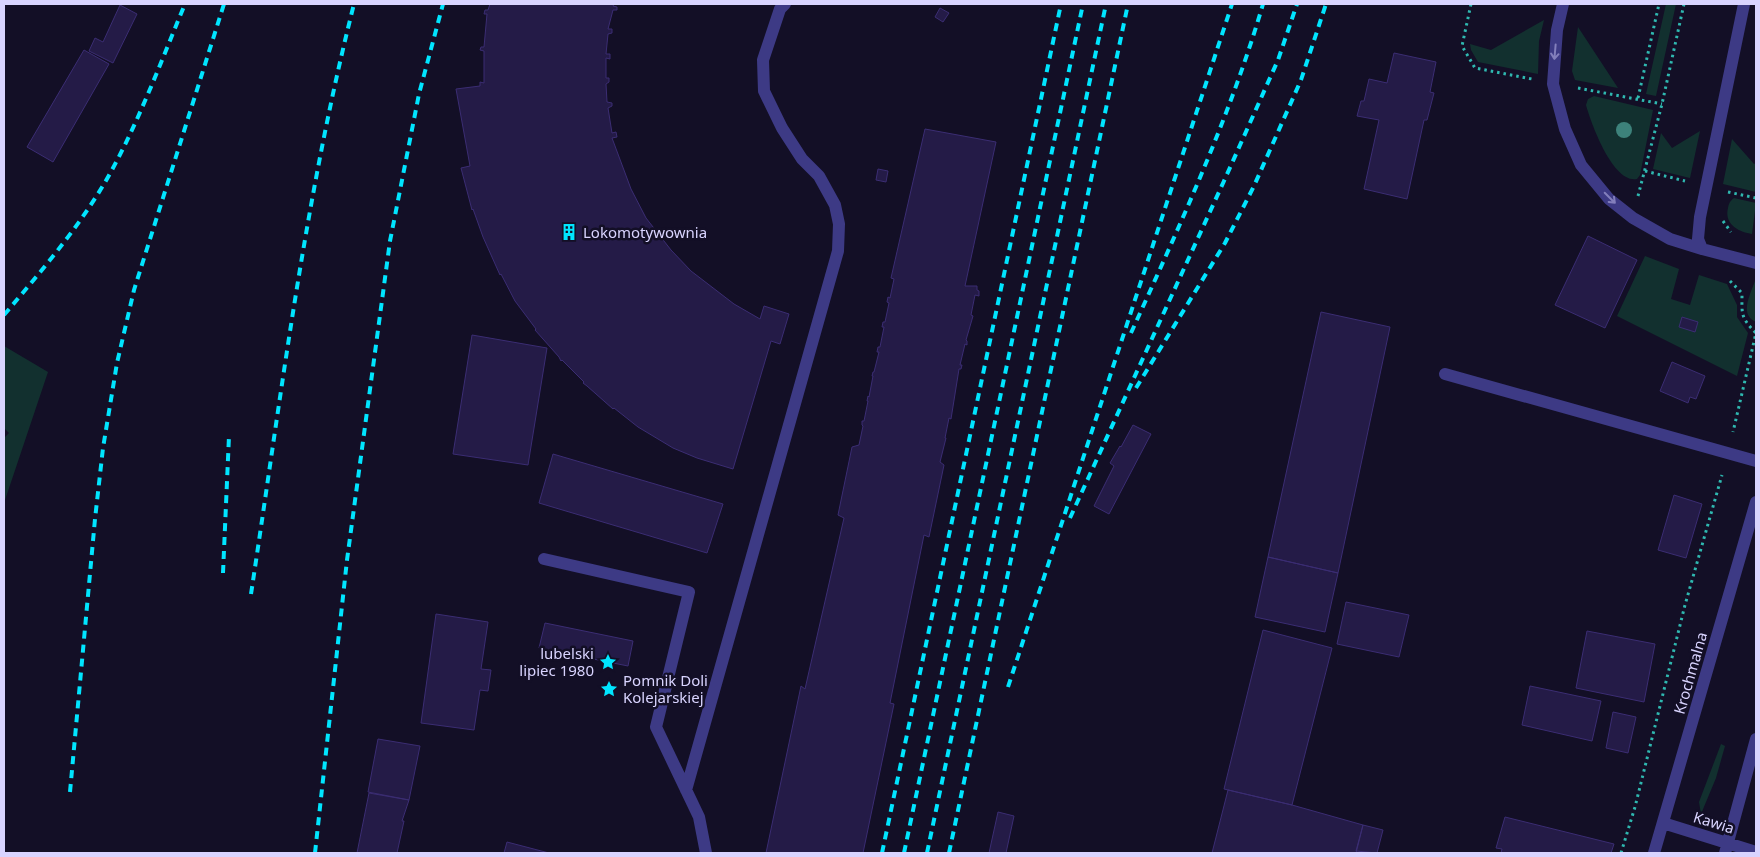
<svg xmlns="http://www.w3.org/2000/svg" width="1760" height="857" viewBox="0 0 1760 857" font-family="'Noto Sans',sans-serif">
<rect width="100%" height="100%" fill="#130f26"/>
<path fill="#12302f" d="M1666 4H1676L1656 96 1646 94Z
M1544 20 1539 41 1538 74 1478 62 1471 50 1470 44 1491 50Z
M1578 27 1618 88 1575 80 1572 71Z
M1594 96 1653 110 1640 175 1637 179C1613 184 1591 123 1586 105L1588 99Z
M1700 131 1690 178 1653 169 1661 133 1672 148Z
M1732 139 1754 164 1756 163V192L1723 184Z
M1734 198 1756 203 1752 234C1738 232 1724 224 1728 208 1729 203 1730 201 1734 198Z
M1645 256 1679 269 1671 299 1690 305 1699 275 1727 284 1737 305V317L1748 333 1737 376 1617 316Z
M1755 281 1756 282V322C1739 315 1750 295 1755 281Z
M4 346 48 372 4 503V438L9 433 4 428Z
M1721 744 1725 746 1716 778 1701 814 1699 802Z"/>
<path fill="#241b47" stroke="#3b2d73" d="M490 4H614L613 6 617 7V10H613L608 29H612V33L608 34 606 54H610V59L606 58V78H609V82L606 84 607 102 612 103V106L608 108 612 133 616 132 617 137 612 138 631 189 646 218 671 250 691 271 734 304 760 319 764 306 789 314 780 344 771 341 733 469 697 458 673 448 638 427 614 408 613 409 587 386 583 383 584 382 562 360 561 361 559 357 535 330 536 329 515 301 501 274 500 275 483 237 473 209 472 210 461 168 470 166 456 89 480 86V82L484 83V51L480 50 481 47H484L487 14H484L485 10H488Z
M120 5 137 14 113 63 89 51 95 38 103 42Z
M940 8 949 13 943 22 935 17Z
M84 50 109 64 53 162 27 147Z
M1394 53 1436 62 1430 92 1434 93 1427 120H1424L1407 199 1364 189 1379 120 1357 116 1361 101H1364L1369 79 1387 83Z
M925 129 996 142 965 286H977V290L979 291V296L975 295 971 315 973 316 966 340 967 341V345L965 344 960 365H962L961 369H959L951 419 949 418 945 438H946L940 462 944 465 929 537 924 535 890 703 894 704 863 853H766L801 686 805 689 844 518 838 515 852 447 859 445 863 426 862 425V421H864L868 401H867L868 396 869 397 873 376H872L873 372H874L879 352H877L878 347H880L884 327H882L883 322H885L889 303 887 302 888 297 890 298 894 279 891 278Z
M878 169 888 171 886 182 876 180Z
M1588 236 1637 260 1605 328 1555 305Z
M1321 312 1390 327 1338 573 1268 557Z
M1682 317 1698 322 1695 332 1679 327Z
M472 335 547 348 528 465 453 454Z
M1672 362 1705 376 1696 399 1690 397 1688 403 1660 391Z
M1133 425 1151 434 1109 514 1094 506 1114 466 1110 463 1120 446 1121 447Z
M553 454 723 504 707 553 539 503Z
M1674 495 1702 504 1686 558 1658 550Z
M1268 557 1338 573 1325 632 1255 617Z
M1346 602 1409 615 1399 657 1337 644Z
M436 614 488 622 481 669 491 670 488 691 480 690 474 730 421 723Z
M545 623 633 641 628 666 539 648Z
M1263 630 1332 648 1292 805 1224 789Z
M1587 631 1655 644 1644 702 1576 688Z
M1530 686 1601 701 1592 741 1522 725Z
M1613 712 1636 717 1628 753 1606 748Z
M378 739 420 746 409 800 368 792Z
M1228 790 1292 805 1363 825 1356 853H1212Z
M369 793 409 800 402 821H404L397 853H357Z
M998 812 1014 816 1006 853H989Z
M1505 817 1614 844 1611 853H1501L1502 849 1496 848Z
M1363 825 1383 830 1377 853 1356 851Z
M507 842 549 853H504Z"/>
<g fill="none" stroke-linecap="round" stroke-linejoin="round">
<path stroke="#2fb8b0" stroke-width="3" stroke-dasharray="2.5 4" stroke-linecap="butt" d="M1471 4 1462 46 1475 68 1532 79
M1578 88 1662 104
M1638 98 1659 4
M1645 171 1685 181
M1728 192 1756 198
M1638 196 1662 104 1684 4
M1723 221 1731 232
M1730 281 1742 293C1742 314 1740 317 1756 333L1733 432
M1621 853 1635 807 1685 605 1722 475"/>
<path stroke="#3d3a85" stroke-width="12" d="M1563 4 1557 30 1553 84 1565 129 1581 165 1609 199 1633 218 1670 239 1702 249 1756 263
M1702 249 1698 239 1700 217 1744 4
M1445 374 1756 461
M544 559 689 592 656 727 699 817 706 853
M686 790 838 251 839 224 835 205 819 176 802 159 782 128 764 91 763 60 780 9 785 4
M1663 823 1756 852
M1654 853 1756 502
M1725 853 1756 739"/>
<path stroke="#00e5ff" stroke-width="4" stroke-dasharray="8 6" stroke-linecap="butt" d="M4 315C43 269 84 222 113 168 141 116 162 59 185 4
M1131 333C1180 225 1230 117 1263 4
M1136 388 1225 243 1254 186 1301 80 1326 4
M1070 518 1224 181 1278 60 1297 4
M223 573 229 436
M251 594C281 397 305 197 354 4
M1008 687 1232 4
M70 792 95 519 103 448 117 363 134 290 224 4
M315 853 347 560 390 241 419 94 443 4
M882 853 1061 4
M904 853 1083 4
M927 853 1106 4
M949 853 1128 4"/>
</g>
<circle fill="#3d827b" cx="1624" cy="130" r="8"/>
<defs><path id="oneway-shaft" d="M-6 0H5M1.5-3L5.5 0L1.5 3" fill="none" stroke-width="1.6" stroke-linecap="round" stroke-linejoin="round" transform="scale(1.25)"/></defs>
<g stroke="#837fbc">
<use href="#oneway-shaft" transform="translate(1555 52) rotate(95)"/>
<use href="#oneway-shaft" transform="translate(1610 198) rotate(45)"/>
</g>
<defs>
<g id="building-bare" transform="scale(1.35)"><path d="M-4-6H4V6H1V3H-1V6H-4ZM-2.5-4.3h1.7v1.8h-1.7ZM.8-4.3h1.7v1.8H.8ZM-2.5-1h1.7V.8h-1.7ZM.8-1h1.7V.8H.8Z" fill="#00e5ff" stroke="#130f26" stroke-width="2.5" paint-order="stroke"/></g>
<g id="sight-bare" transform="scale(1.35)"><path d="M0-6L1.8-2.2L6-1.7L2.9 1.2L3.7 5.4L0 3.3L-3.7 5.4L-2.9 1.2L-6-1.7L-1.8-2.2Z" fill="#00e5ff" stroke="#130f26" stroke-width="2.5" paint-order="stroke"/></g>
</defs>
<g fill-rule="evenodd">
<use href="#building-bare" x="569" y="232"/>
<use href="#sight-bare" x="608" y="662"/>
<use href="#sight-bare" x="609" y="689"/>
</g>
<g text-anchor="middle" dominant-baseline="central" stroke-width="5" stroke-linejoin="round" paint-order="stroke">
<g font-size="15" fill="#d9d4ff" stroke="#130f26" text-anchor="start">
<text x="583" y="232">Lokomotywownia</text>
<text x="594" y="653" text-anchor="end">lubelski<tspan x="594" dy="17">lipiec 1980</tspan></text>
<text x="623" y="680">Pomnik Doli<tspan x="623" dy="17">Kolejarskiej</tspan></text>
</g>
<g font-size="15" fill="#d9d4ff" stroke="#130f26">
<text transform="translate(1690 673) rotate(-74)">Krochmalna</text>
<text transform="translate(1714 822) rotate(17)">Kawia</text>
</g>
</g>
<rect width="1760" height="857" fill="none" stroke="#d9d4ff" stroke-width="10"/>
</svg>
